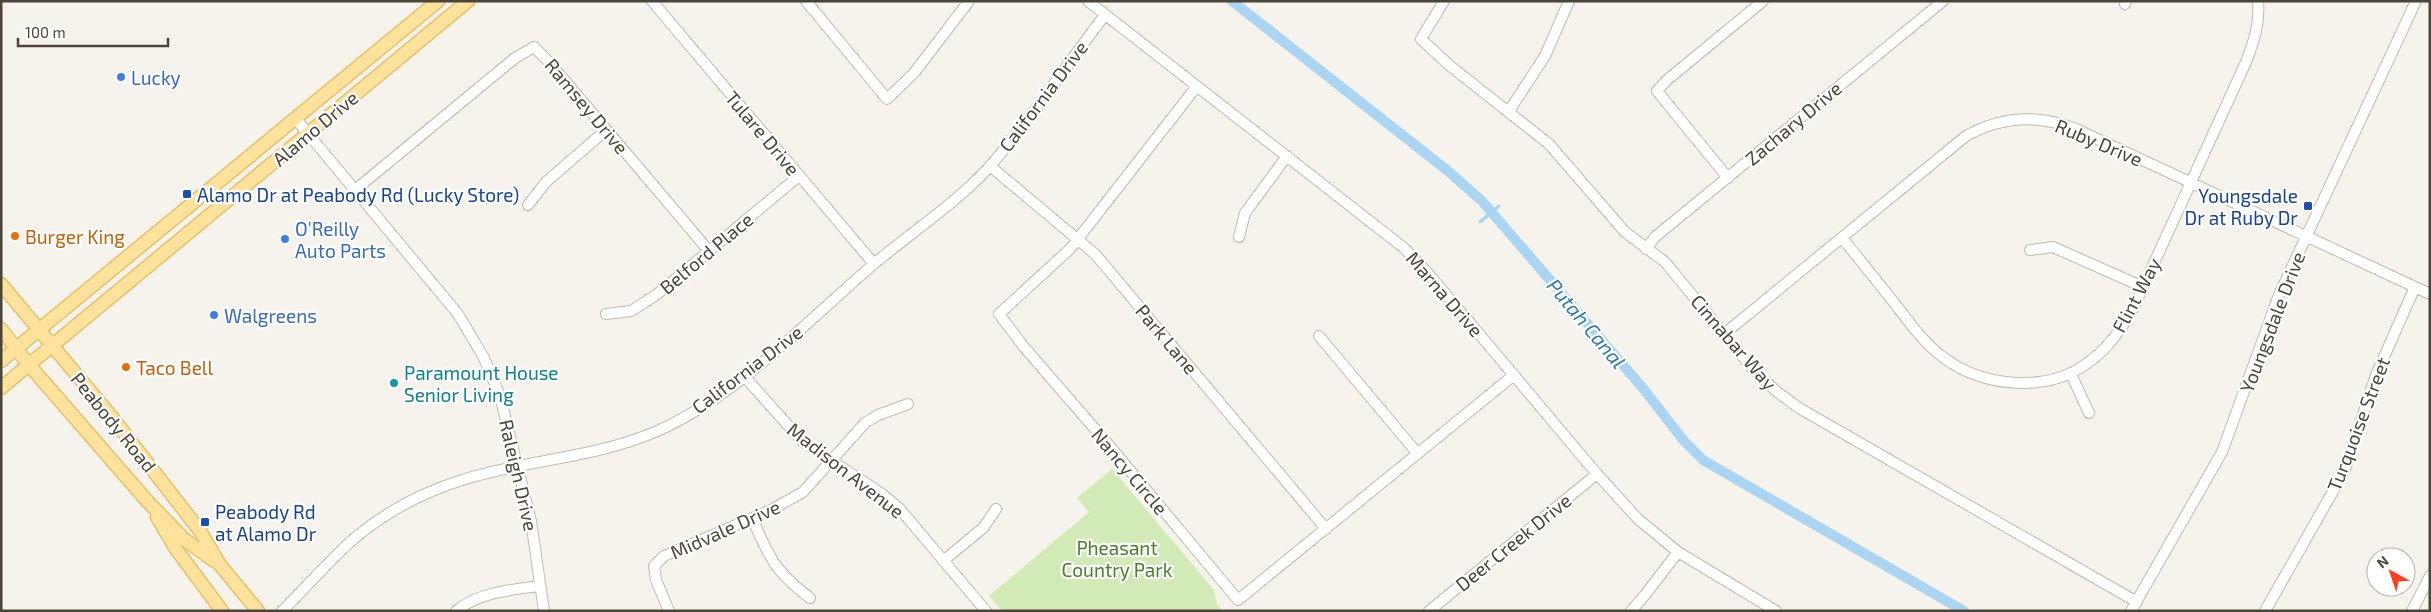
<svg xmlns="http://www.w3.org/2000/svg" width="2431" height="612" viewBox="0 0 2431 612" font-family="'Exo 2',sans-serif">
<rect width="100%" height="100%" fill="#f6f3ec"/>
<path fill="#d2eab5" d="M1112 469 1214 590 1217 604 1223 611H1002L989 596 1089 512 1077 498Z"/>
<g fill="none" stroke-linecap="round" stroke-linejoin="round">
<path stroke="#a9d4f2" stroke-width="3" d="M1480 222 1499 206"/>
<path stroke="#a9d4f2" stroke-width="10" d="M1232 1 1448 171 1482 201 1642 387 1684 441 1703 460 1964 611"/>
<g stroke="#c2bbae" stroke-width="12">
<path id="minor" d="M652 1 874 264
M806 1 887 99 914 73 969 1
M1088 1 1404 248 1427 272 1597 474 1638 519 1678 552 1776 611
M1444 1 1421 39 1449 65 1549 144 1625 232 1665 262 1752 368 1776 391 1799 408 2137 602
M2125 4 2126 1
M1197 86 1070 249 999 314 1024 347 1108 444 1238 600 1514 375
M1509 111 1545 56 1569 1
M295 118 458 314 484 358 500 396 531 521 544 611
M990 166 1095 254 1326 529
M1728 178 1657 91 1667 80 1763 1
M355 190 515 58 534 47 549 62 709 251
M528 205 546 182 606 130
M1239 237 1245 213 1287 156
M1842 238C1861 261 1880 285 1899 309 1912 326 1925 344 1943 357 1981 387 2046 393 2086 364 2107 350 2120 331 2133 309L2246 62C2254 41 2260 24 2258 1
M1646 249 1655 237 1943 1
M2030 250 2053 247 2143 287
M606 314 631 311 656 295 799 176
M1724 334 1966 136C2002 116 2038 114 2076 129L2430 294
M1319 336 1418 454
M2071 374 2089 413
M744 376 802 441 882 494 899 508 986 611
M752 518C770 559 774 570 810 598
M943 561 983 528 996 509
M282 611C307 587 330 559 356 537 387 511 424 492 462 480 525 460 594 458 655 432 738 396 807 321 875 263 913 231 958 202 991 165 1032 118 1067 64 1105 15
M456 611C479 592 511 590 539 586
M669 611 656 580 654 566 664 556 771 510 803 492 865 423 878 415 908 404
M1429 611 1597 474
M1631 611 1645 595 1678 552
M2131 611 2222 452 2279 295 2416 1
M2265 611 2344 472 2376 375 2415 287
M2412 611 2430 576"/>
</g>
<g stroke="#e6c16a" stroke-width="15">
<path id="major" d="M1 284 111 416 200 531 220 565 258 611
M1 329 29 365 148 502 185 540 216 562
M1 361 438 1
M1 388 468 1
M157 517 176 549 222 611"/>
</g>
<use href="#minor" stroke="#fff" stroke-width="10"/>
<use href="#major" stroke="#ffe39c" stroke-width="12"/>
</g>
<g fill="#3f7fe0" stroke="#fff" stroke-width="2">
<circle cx="121" cy="77" r="5"/>
<circle cx="285" cy="239" r="5"/>
<circle cx="214" cy="315" r="5"/>
</g>
<g fill="#1a4fb4" stroke="#fff" stroke-width="2">
<rect x="182" y="189" width="10" height="10" rx="2.5"/>
<rect x="2303" y="201" width="10" height="10" rx="2.5"/>
<rect x="200" y="517" width="10" height="10" rx="2.5"/>
</g>
<g fill="#e8710a" stroke="#fff" stroke-width="2">
<circle cx="15" cy="236" r="5"/>
<circle cx="126" cy="367" r="5"/>
</g>
<circle fill="#0f9aa8" stroke="#fff" stroke-width="2" cx="394" cy="383" r="5"/>
<g text-anchor="middle" dominant-baseline="central" stroke-width="4.5" stroke-linejoin="round" paint-order="stroke">
<g font-size="19" fill="#366cbe" stroke="#fff" text-anchor="start">
<text x="131" y="77">Lucky</text>
<text x="295" y="228">O'Reilly<tspan x="295" dy="22">Auto Parts</tspan></text>
<text x="224" y="315">Walgreens</text>
</g>
<g font-size="19" fill="#4b4439" stroke="#fff">
<text transform="translate(1043 96) rotate(-53)">California Drive</text>
<text transform="translate(587 106) rotate(50)">Ramsey Drive</text>
<text transform="translate(1793 123) rotate(-40)">Zachary Drive</text>
<text transform="translate(315 128) rotate(-40)">Alamo Drive</text>
<text transform="translate(763 133) rotate(50)">Tulare Drive</text>
<text transform="translate(2099 142) rotate(23)">Ruby Drive</text>
<text transform="translate(706 253) rotate(-40)">Belford Place</text>
<text transform="translate(1445 294) rotate(49)">Marna Drive</text>
<text transform="translate(2136 295) rotate(-62)">Flint Way</text>
<text transform="translate(2272 322) rotate(-69)">Youngsdale Drive</text>
<text transform="translate(1167 339) rotate(50)">Park Lane</text>
<text transform="translate(1734 342) rotate(49)">Cinnabar Way</text>
<text transform="translate(747 369) rotate(-37)">California Drive</text>
<text transform="translate(114 422) rotate(51)">Peabody Road</text>
<text transform="translate(2358 424) rotate(-69)">Turquoise Street</text>
<text transform="translate(846 470) rotate(38)">Madison Avenue</text>
<text transform="translate(1130 471) rotate(50)">Nancy Circle</text>
<text transform="translate(519 475) rotate(77)">Raleigh Drive</text>
<text transform="translate(725 529) rotate(-24)">Midvale Drive</text>
<text transform="translate(1513 542) rotate(-39)">Deer Creek Drive</text>
</g>
<g font-size="19" fill="#164399" stroke="#fff" text-anchor="start">
<text x="197" y="194">Alamo Dr at Peabody Rd (Lucky Store)</text>
<text x="2298" y="195" text-anchor="end">Youngsdale<tspan x="2298" dy="22">Dr at Ruby Dr</tspan></text>
<text x="215" y="511">Peabody Rd<tspan x="215" dy="22">at Alamo Dr</tspan></text>
</g>
<g font-size="19" fill="#c56008" stroke="#fff" text-anchor="start">
<text x="25" y="236">Burger King</text>
<text x="136" y="367">Taco Bell</text>
</g>
<g font-size="19" fill="#0d838f" stroke="#fff" text-anchor="start">
<text x="404" y="372">Paramount House<tspan x="404" dy="22">Senior Living</tspan></text>
</g>
<g font-size="19" fill="#4a7f2a" stroke="#fff">
<text x="1117" y="547">Pheasant<tspan x="1117" dy="22">Country Park</tspan></text>
</g>
<g font-size="20" font-style="italic" fill="#2e7ab2" stroke="#fff">
<text transform="translate(1587 323) rotate(50)">Putah Canal</text>
</g>
</g>
<rect width="2431" height="612" fill="none" stroke="#4b4439" stroke-width="5"/>
<g transform="translate(2391 572) rotate(320)"><circle r="24" fill="#ffffff" stroke="#b7b4b0"/>
<path d="M0-4L9 19L0 12L-9 19Z" fill="#fc3f1d"/>
<text y="-8" font-size="14" font-weight="bold" text-anchor="middle" fill="#4b4439">N</text>
</g>
<path d="M18 38v8h150v-8" fill="none" stroke="#4b4439" stroke-width="2.5"/>
<text x="25" y="38" font-size="15" fill="#4b4439" stroke="#ffffff" stroke-width="4" paint-order="stroke">100 m</text>
</svg>
